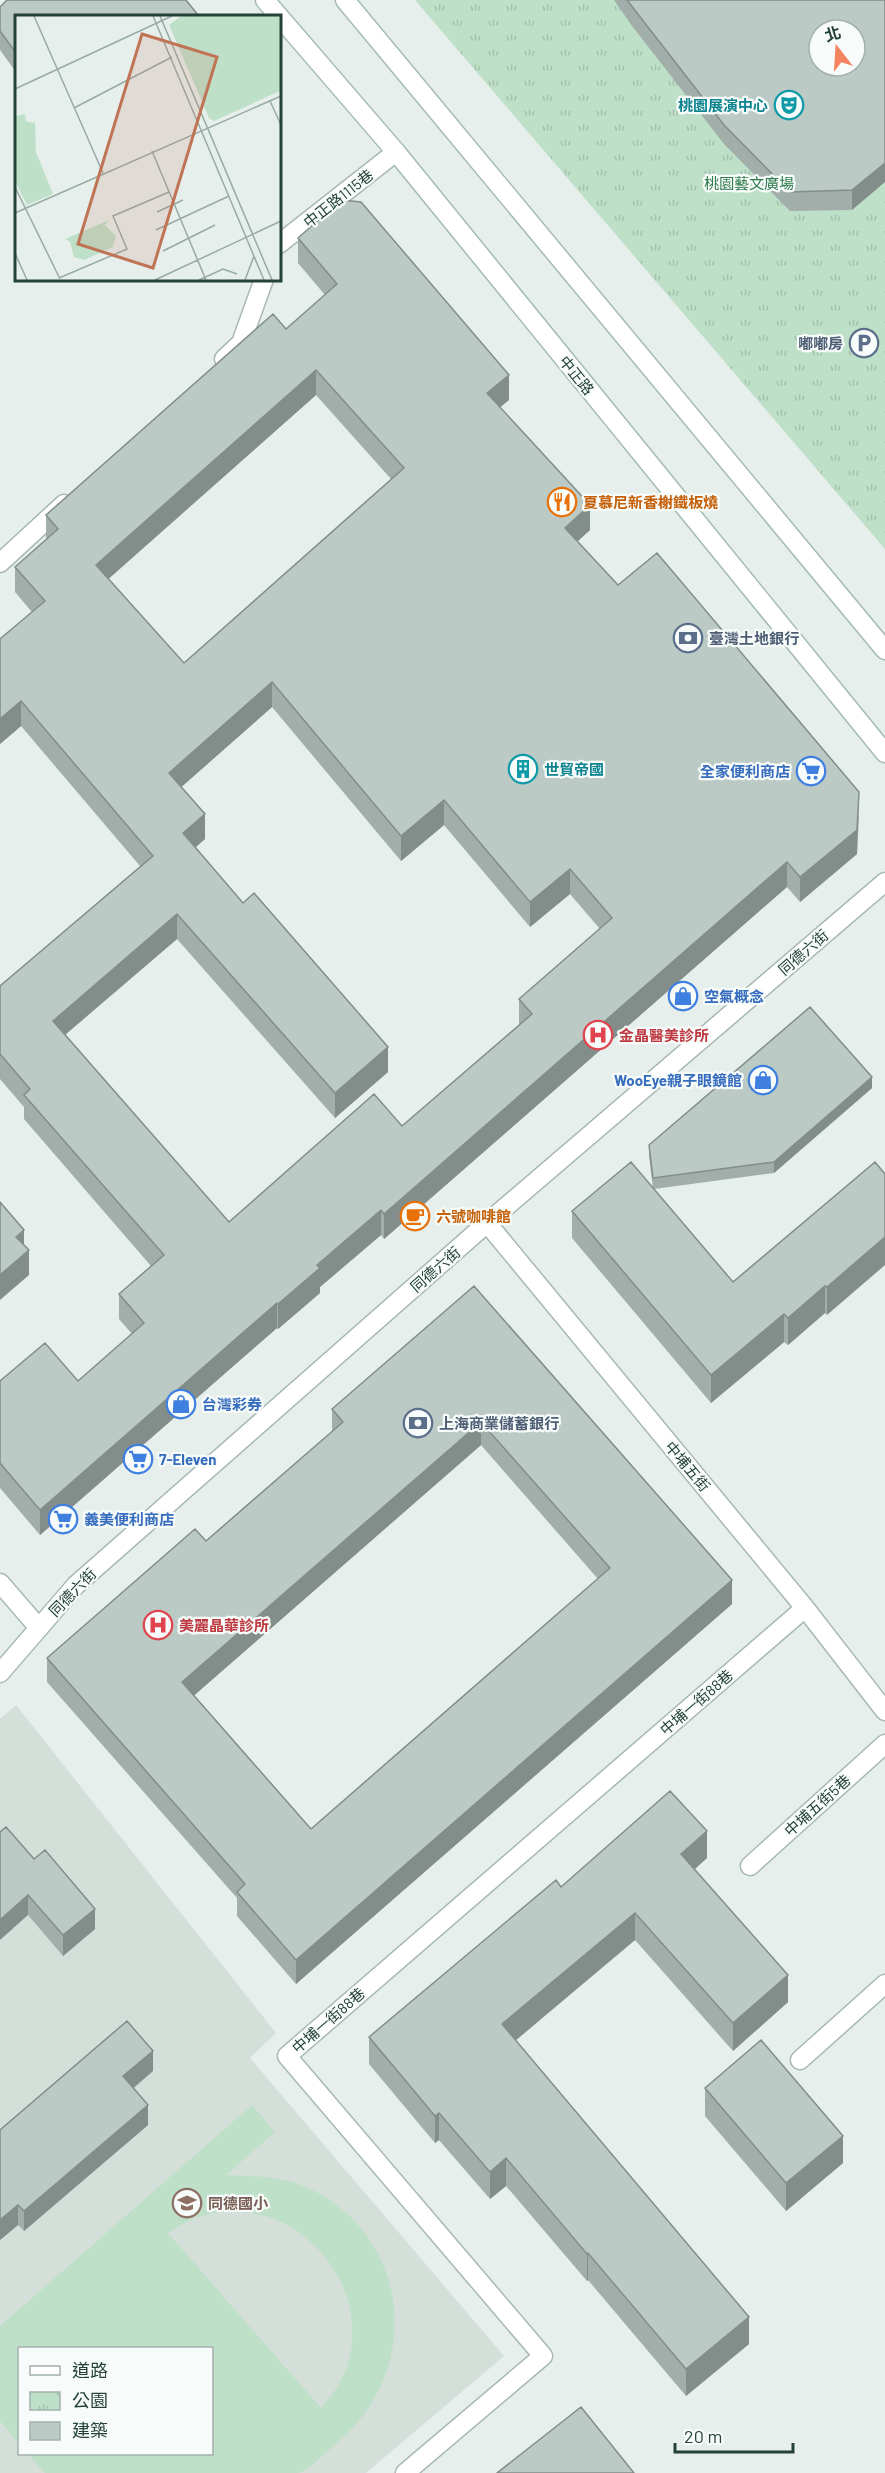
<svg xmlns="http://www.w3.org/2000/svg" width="885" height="2473" viewBox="0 0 885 2473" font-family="Barlow,'Noto Sans TC',sans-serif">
<defs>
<pattern id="park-tufts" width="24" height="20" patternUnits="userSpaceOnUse" patternTransform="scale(1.5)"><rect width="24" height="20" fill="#bfe0c8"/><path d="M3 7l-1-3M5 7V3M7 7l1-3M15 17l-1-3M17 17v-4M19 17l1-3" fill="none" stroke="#a4c1ad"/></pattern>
</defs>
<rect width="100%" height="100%" fill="#e6efeb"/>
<path fill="#d4dfda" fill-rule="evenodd" d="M16 1705 276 2033 250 2058 504 2356 366 2473H0V1719ZM20 2348H212V2454H20Z"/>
<path fill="#bfe0c8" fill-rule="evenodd" d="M252 2105 275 2132 226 2175C258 2176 289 2176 318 2193 413 2246 420 2373 338 2442 329 2449 309 2470 299 2473 288 2473 249 2473 236 2473 172 2473 109 2473 45 2473L28 2454H212V2348H20L19 2444 0 2421V2326ZM217 2212C235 2212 254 2211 271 2218 329 2239 367 2305 347 2366 342 2382 332 2395 321 2408L168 2233 191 2219Z"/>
<path fill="url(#park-tufts)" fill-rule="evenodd" d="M415 0H885V549ZM819 30H855V66H819Z"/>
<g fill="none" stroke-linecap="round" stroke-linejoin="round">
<g stroke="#a8b8b2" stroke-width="21">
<path id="lane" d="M750 1866 885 1744
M800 2060 885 1984"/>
</g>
<g stroke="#a8b8b2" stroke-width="21">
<path id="street" d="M279 244 396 152
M224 359 241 343 264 279
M0 563 64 504
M487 1223 805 1608 885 1711
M0 1583 39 1628
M0 1673 76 1585 487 1223 885 882
M405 2473 543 2356 287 2056 805 1608"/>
</g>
<g stroke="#a4bbb3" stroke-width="21">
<path id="secondary" d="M265 0 396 152 885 753
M345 0 885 650"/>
</g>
<use href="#lane" stroke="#fff" stroke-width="18"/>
<use href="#street" stroke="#fff" stroke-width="18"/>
<use href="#secondary" stroke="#fff" stroke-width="18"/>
</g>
<path fill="#a1aea9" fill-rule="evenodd" d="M614 0H885L852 210 790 211 724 144 632 26Z
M0 7 198 16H16V72L0 50Z
M298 238 509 400 500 407 590 530 577 541 618 585 859 817 857 854 800 902 787 887 384 1239 381 1235 320 1287V1293L278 1329 277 1328 40 1535 0 1488V1381H78L132 1334 119 1319V1294L151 1266 24 1119V1107L0 1079V986L140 866 21 726 0 744 32 612 15 592V567L46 539V515L286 329 325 295 298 263ZM316 395 391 479 184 663 108 579ZM272 707 401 861 444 825 530 927 570 894 600 929 519 999V1025L402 1126 229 1222 65 1035 177 939 335 1118 388 1072 195 848 205 839 181 787Z
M872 1088 774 1173 654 1189 733 1282 875 1162 827 1315 825 1313 788 1345 784 1342 711 1403 572 1238V1211L653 1188 649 1156V1145Z
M474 1286 732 1604 296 1984 237 1916V1898L47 1682V1658L206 1541 332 1432V1409ZM481 1445 598 1579 311 1829 194 1695Z
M0 1832 95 1929 63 1956 28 1915Z
M707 1858 695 1869 788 2002 733 2051 635 1940 515 2040 749 2344 686 2396 588 2280 587 2281 506 2186 490 2199 439 2140 435 2143 369 2064V2037L561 1887Z
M153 2071 134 2088 148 2125 24 2231 18 2225 0 2240V2130Z
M705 2088 843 2163 786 2211 705 2116Z"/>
<path fill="#838d89" d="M885 163V182L852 210V190Z
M316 370V395L96 590V565Z
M509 375V400L487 418V393Z
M590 505V530L565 553V528Z
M272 682V707L169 798V773Z
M21 701V726L0 744V719Z
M859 792 857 854 800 902V877Z
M444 800V825L401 861V836Z
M205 814V839L183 858V833Z
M787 862V887L384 1239V1214Z
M570 869V894L530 927V902Z
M177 914V939L53 1045V1021Z
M388 1047V1072L335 1118V1093Z
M872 1077V1088L774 1173V1162Z
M381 1210V1235L320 1287V1293L278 1329V1304L317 1265Z
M24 1230V1254L29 1250V1275L0 1300V1275L16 1237Z
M885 1237V1265L827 1315V1287Z
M825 1286V1313L788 1345V1318Z
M277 1303V1328L40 1535V1510Z
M784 1314V1342L711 1403V1375Z
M481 1422V1445L182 1706V1682Z
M732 1580V1604L296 1984V1960Z
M707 1831V1858L681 1881V1854Z
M28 1895V1915L0 1940V1920Z
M95 1909V1929L63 1956V1935Z
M635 1913V1940L502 2052V2024Z
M788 1975V2002L733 2051V2023Z
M153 2051V2071L123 2096V2076Z
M148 2105V2125L24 2231V2211Z
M439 2113V2140L435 2143V2116Z
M843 2136V2163L786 2211V2183Z
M506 2158V2186L490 2199V2172Z
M18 2205V2225L0 2240V2220Z
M588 2253V2280L587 2281V2254Z
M749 2317V2344L686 2396V2369Z"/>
<path fill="#bbcac4" stroke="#838d89" stroke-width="1.5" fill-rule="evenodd" d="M7 0H186L198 15 196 16H16V53L0 31V7Z
M627 0H885V163L852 190 790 192 724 125ZM819 30H855V66H819Z
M341 200 361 202 509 375 487 393 590 505 565 528 618 585 657 553 859 792 857 830 800 877 787 862 384 1214 381 1210 317 1265 320 1268 278 1304 277 1303 40 1510 0 1463V1381L45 1343 78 1381 144 1323 119 1294 164 1255 24 1095 30 1089 0 1054V986L153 856 21 701 0 719V639L45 601 15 567 58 529 46 515 273 314 286 329 337 284 298 238ZM316 370 404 468 184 663 96 565ZM272 682 401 836 444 800 530 902 570 869 612 918 519 999 532 1014 402 1126 374 1094 229 1222 53 1021 177 914 335 1093 388 1047 254 893 243 903 183 833 205 814 169 773Z
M810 1007 872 1077 774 1162 653 1178 649 1145Z
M631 1162 733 1282 875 1162 885 1174V1237L827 1287 825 1286 788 1318 784 1314 711 1375 572 1211Z
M0 1202 24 1230 16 1237 29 1250 0 1275Z
M474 1286 732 1580 296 1960 237 1892 245 1884 47 1658 195 1529 206 1541 343 1422 332 1409ZM481 1422 610 1568 311 1829 182 1682Z
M670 1791 707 1831 681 1854 788 1975 733 2023 635 1913 502 2024 749 2317 686 2369 588 2253 587 2254 506 2158 490 2172 439 2113 435 2116 369 2037 556 1880 561 1887Z
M6 1827 34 1859 45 1850 95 1909 63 1935 28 1895 0 1920V1832Z
M127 2021 153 2051 123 2076 148 2105 24 2211 18 2205 0 2220V2130Z
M761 2040 843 2136 786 2183 705 2088Z
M581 2407 634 2473H497Z"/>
<defs>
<g id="theatre-ring" transform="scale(1.5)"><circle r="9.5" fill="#f7fbf9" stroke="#0f9aa8" stroke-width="1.5"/><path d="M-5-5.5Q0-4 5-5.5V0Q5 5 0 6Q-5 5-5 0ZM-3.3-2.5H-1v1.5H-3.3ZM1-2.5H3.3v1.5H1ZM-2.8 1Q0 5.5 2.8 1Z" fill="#0f9aa8"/></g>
<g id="parking-ring" transform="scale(1.5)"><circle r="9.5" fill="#f7fbf9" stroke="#5c6f8a" stroke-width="1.5"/><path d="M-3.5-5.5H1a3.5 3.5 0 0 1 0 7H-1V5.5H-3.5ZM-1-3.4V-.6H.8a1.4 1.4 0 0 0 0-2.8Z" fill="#5c6f8a"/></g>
<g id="restaurant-ring" transform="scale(1.5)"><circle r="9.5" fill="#f7fbf9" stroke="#e8710a" stroke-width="1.5"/><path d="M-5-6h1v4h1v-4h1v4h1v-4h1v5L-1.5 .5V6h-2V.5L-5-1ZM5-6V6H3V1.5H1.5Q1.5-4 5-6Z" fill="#e8710a"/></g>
<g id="bank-ring" transform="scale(1.5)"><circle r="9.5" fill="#f7fbf9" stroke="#5c6f8a" stroke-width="1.5"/><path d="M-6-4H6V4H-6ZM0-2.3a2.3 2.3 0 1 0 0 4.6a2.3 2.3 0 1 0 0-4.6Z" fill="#5c6f8a"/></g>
<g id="building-ring" transform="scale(1.5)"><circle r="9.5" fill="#f7fbf9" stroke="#0f9aa8" stroke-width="1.5"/><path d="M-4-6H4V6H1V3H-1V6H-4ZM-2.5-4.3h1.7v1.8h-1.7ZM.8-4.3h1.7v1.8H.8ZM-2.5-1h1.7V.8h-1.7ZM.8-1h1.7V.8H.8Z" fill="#0f9aa8"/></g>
<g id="supermarket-ring" transform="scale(1.5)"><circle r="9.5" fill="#f7fbf9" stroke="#3f7fe0" stroke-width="1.5"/><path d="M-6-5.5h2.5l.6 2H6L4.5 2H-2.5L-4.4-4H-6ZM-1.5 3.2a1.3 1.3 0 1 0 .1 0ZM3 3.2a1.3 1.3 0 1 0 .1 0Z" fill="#3f7fe0"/></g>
<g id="shop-ring" transform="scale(1.5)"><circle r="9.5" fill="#f7fbf9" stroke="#3f7fe0" stroke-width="1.5"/><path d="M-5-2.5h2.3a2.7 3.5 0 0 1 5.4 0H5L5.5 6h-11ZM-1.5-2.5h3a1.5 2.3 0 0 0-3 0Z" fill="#3f7fe0"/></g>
<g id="hospital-ring" transform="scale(1.5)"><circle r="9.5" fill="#f7fbf9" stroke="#e0444e" stroke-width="1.5"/><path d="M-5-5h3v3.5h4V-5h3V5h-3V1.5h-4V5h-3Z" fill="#e0444e"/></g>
<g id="cafe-ring" transform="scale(1.5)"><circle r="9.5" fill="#f7fbf9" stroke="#e8710a" stroke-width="1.5"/><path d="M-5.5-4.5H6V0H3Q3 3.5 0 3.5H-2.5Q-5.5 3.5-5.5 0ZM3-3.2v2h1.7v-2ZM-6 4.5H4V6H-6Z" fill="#e8710a"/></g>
<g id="school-ring" transform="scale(1.5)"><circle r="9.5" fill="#f7fbf9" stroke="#8d6e63" stroke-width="1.5"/><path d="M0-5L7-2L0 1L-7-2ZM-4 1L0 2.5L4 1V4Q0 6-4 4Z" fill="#8d6e63"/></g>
</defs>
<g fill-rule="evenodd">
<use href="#theatre-ring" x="789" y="105"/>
<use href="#parking-ring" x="864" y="343"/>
<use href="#restaurant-ring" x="562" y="502"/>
<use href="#bank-ring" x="688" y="638"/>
<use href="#building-ring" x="523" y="769"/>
<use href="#supermarket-ring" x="811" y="771"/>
<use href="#shop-ring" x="683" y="996"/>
<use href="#hospital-ring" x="598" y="1035"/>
<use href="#shop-ring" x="763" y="1080"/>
<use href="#cafe-ring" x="415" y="1216"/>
<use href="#shop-ring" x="181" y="1404"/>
<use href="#bank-ring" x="418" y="1423"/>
<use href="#supermarket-ring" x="138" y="1459"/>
<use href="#supermarket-ring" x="63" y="1519"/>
<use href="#hospital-ring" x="158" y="1625"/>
<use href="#school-ring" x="187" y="2203"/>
</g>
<g text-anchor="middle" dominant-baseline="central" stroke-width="4.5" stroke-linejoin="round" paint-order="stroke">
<g font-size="15" font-weight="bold" fill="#0d838f" stroke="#f7fbf9" text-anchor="end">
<text x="768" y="105">桃園展演中心</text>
<text x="544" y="769" text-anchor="start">世貿帝國</text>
</g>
<g font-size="15" fill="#2d7a4b" stroke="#f7fbf9">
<text x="749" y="183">桃園藝文廣場</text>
</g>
<g font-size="15" fill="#24423a" stroke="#f7fbf9">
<text transform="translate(338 198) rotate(-38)">中正路1115巷</text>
<text transform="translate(577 375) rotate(51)">中正路</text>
<text transform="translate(803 952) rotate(-41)">同德六街</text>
<text transform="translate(435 1269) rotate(-41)">同德六街</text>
<text transform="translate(688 1466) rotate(50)">中埔五街</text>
<text transform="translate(72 1592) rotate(-46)">同德六街</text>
<text transform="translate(696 1702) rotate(-41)">中埔一街88巷</text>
<text transform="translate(817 1805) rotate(-42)">中埔五街5巷</text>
<text transform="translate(328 2020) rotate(-41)">中埔一街88巷</text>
</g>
<g font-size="15" font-weight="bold" fill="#4e5e75" stroke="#f7fbf9" text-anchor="start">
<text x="843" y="343" text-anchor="end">嘟嘟房</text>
<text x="709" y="638">臺灣土地銀行</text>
<text x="439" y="1423">上海商業儲蓄銀行</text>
</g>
<g font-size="15" font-weight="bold" fill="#c56008" stroke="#f7fbf9" text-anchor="start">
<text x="583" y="502">夏慕尼新香榭鐵板燒</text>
<text x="436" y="1216">六號咖啡館</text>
</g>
<g font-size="15" font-weight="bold" fill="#366cbe" stroke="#f7fbf9" text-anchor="start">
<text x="790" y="771" text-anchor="end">全家便利商店</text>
<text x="704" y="996">空氣概念</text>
<text x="742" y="1080" text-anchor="end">WooEye親子眼鏡館</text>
<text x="202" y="1404">台灣彩券</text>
<text x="159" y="1459">7-Eleven</text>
<text x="84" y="1519">義美便利商店</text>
</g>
<g font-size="15" font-weight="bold" fill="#be3a42" stroke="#f7fbf9" text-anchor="start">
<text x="619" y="1035">金晶醫美診所</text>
<text x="179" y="1625">美麗晶華診所</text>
</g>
<g font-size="15" font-weight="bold" fill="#785e54" stroke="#f7fbf9" text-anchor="start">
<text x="208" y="2203">同德國小</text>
</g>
</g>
<g transform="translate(15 15)">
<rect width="266" height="266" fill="#e6efeb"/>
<path d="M94 205 90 210 101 221 98 232 69 245 59 242 55 227 50 224Z" fill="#bfe0c8"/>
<path d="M166 1H265V76L199 106 194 103 154 10ZM10 99 11 106 20 108 21 137 38 179 12 190 0 166V101Z" fill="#bfe0c8"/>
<path fill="none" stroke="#98aaa4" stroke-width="1.5" d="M19 1 88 158M138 1 249 265M145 1 257 265M0 74 157 1M255 86 266 110M59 93 157 42M137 136 191 265M0 172 45 264M142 197 168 185M0 198 266 81M141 215 214 181M148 236 200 210M0 238 12 265M44 263 112 234 98 201 154 177M140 265 266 206M184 265 208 254 222 259M230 265 239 241"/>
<path fill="#c07456" fill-opacity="0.15" stroke="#c07456" stroke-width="3" d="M127 19 202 42 138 253 63 229Z"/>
<rect width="266" height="266" fill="none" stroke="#24423a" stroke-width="3"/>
</g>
<rect x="18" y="2347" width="195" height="108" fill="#f7fbf9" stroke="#a3b1ad" stroke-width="1.5"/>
<rect x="30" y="2366" width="30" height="9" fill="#ffffff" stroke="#a3b1ad" stroke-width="1.5"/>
<text x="72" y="2377" font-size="18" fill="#24423a">道路</text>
<rect x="30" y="2392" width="30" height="18" fill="url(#park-tufts)" stroke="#a3b1ad" stroke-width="1.5"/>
<text x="72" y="2407" font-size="18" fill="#24423a">公園</text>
<rect x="30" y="2422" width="30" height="18" fill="#bbcac4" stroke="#a3b1ad" stroke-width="1.5"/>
<text x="72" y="2437" font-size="18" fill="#24423a">建築</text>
<g transform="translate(837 48) rotate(343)"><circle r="28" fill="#f7fbf9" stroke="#a3b1ad" stroke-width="1.5"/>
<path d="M0-4.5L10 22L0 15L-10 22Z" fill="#f4845f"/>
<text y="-9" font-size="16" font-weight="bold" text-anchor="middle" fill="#24423a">北</text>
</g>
<path d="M675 2443v9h118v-9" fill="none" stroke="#24423a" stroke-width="3"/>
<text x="684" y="2443" font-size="18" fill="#24423a" stroke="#f7fbf9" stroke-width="4.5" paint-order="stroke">20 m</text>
</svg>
